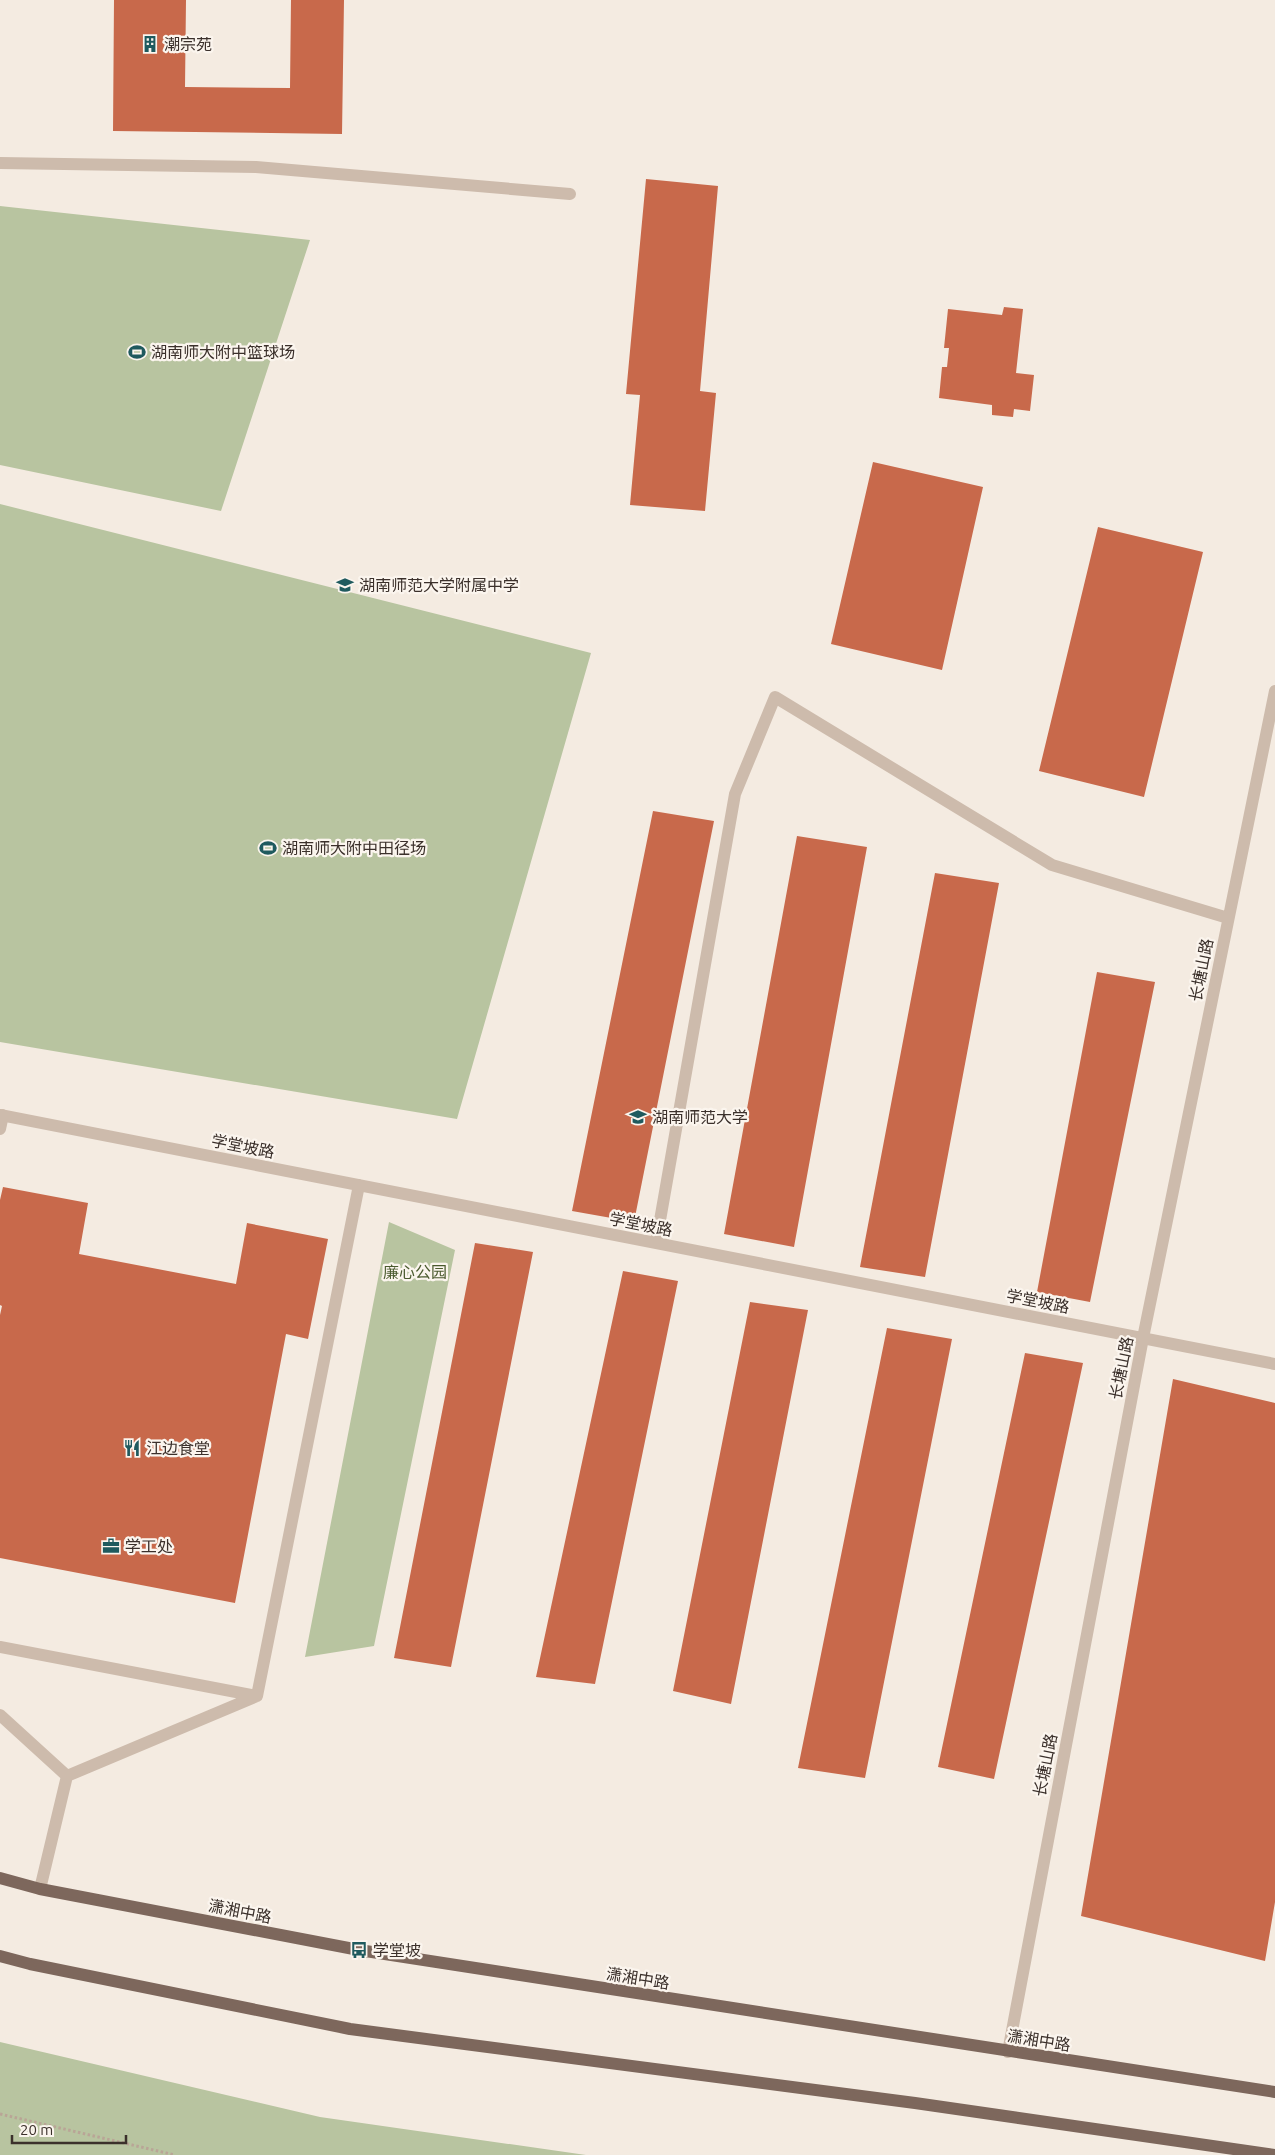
<svg xmlns="http://www.w3.org/2000/svg" width="1275" height="2155" viewBox="0 0 1275 2155" font-family="Ubuntu,'Noto Sans SC',sans-serif">
<rect width="100%" height="100%" fill="#f4ebe1"/>
<path fill="#b8c4a0" d="M0 206 310 240 221 511 0 465Z
M0 504 591 653 457 1119 0 1042Z
M389 1222 455 1250 374 1646 305 1657Z
M0 2042 320 2117 586 2155H0Z"/>
<path fill="#c8694b" d="M114 0H186L185 87 290 88 291 0H344L342 134 113 131Z
M646 179 718 186 700 391 716 393 705 511 630 505 640 395 626 394Z
M1004 307 1023 309 1016 373 1034 375 1030 411 1014 409 1013 417 992 415V405L939 398 942 367H947L949 348H944L948 309 1002 315Z
M873 462 983 487 942 670 831 644Z
M1098 527 1203 552 1144 797 1039 771Z
M653 811 714 821 634 1222 572 1211Z
M797 836 867 847 794 1247 724 1234Z
M935 873 999 883 925 1277 860 1267Z
M1097 972 1155 982 1090 1302 1037 1292Z
M3 1187 88 1203 79 1254 236 1284 247 1223 328 1239 308 1339 286 1334 235 1603 0 1558V1315L2 1306 0 1305V1200Z
M475 1243 533 1252 451 1667 394 1658Z
M623 1271 678 1281 595 1684 536 1677Z
M750 1302 808 1310 731 1704 673 1691Z
M887 1328 952 1339 865 1778 798 1768Z
M1025 1353 1083 1363 994 1779 938 1767Z
M1173 1379 1275 1403V1902L1265 1961 1081 1916Z"/>
<g fill="none" stroke-linecap="round" stroke-linejoin="round">
<path stroke="#b9a596" stroke-width="3" stroke-dasharray="2.5 2.5" stroke-linecap="butt" d="M0 2114 175 2155"/>
<path stroke="#cdbbac" stroke-width="12" d="M0 163 256 167 570 194
M0 1115 1275 1364
M0 1129 3 1115
M656 1243 735 794 775 697 1052 865 1228 918
M0 1647 257 1696
M0 1715 67 1776 257 1696 359 1185
M40 1889 67 1776
M1008 2052 1143 1338 1275 691"/>
<path stroke="#7d675c" stroke-width="12" d="M0 1878 40 1889 359 1950 1275 2092
M0 1956 30 1964 350 2029 915 2103 1275 2155"/>
</g>
<defs>
<g id="building-bare" transform="scale(1.35)"><path d="M-4-6H4V6H1V3H-1V6H-4ZM-2.5-4.3h1.7v1.8h-1.7ZM.8-4.3h1.7v1.8H.8ZM-2.5-1h1.7V.8h-1.7ZM.8-1h1.7V.8H.8Z" fill="#1f5a5e" stroke="#fbf5ee" stroke-width="2.5" paint-order="stroke"/></g>
<g id="stadium-bare" transform="scale(1.35)"><path d="M0-5a6.5 5 0 1 0 0 10a6.5 5 0 1 0 0-10ZM-3.5-1.8h7v3.6h-7Z" fill="#1f5a5e" stroke="#fbf5ee" stroke-width="2.5" paint-order="stroke"/></g>
<g id="school-bare" transform="scale(1.35)"><path d="M0-5L7-2L0 1L-7-2ZM-4 1L0 2.5L4 1V4Q0 6-4 4Z" fill="#1f5a5e" stroke="#fbf5ee" stroke-width="2.5" paint-order="stroke"/></g>
<g id="university-bare" transform="scale(1.35)"><path d="M0-5L7-2L0 1L-7-2ZM-4 1L0 2.5L4 1V4Q0 6-4 4Z" fill="#1f5a5e" stroke="#fbf5ee" stroke-width="2.5" paint-order="stroke"/></g>
<g id="restaurant-bare" transform="scale(1.35)"><path d="M-5-6h1v4h1v-4h1v4h1v-4h1v5L-1.5 .5V6h-2V.5L-5-1ZM5-6V6H3V1.5H1.5Q1.5-4 5-6Z" fill="#1f5a5e" stroke="#fbf5ee" stroke-width="2.5" paint-order="stroke"/></g>
<g id="office-bare" transform="scale(1.35)"><path d="M-6-3h4V-5.5h4V-3h4V5H-6ZM-1-4.5V-3h2v-1.5ZM-6 0V1H6V0Z" fill="#1f5a5e" stroke="#fbf5ee" stroke-width="2.5" paint-order="stroke"/></g>
<g id="bus-bare" transform="scale(1.35)"><path d="M-5-6H5V4H4V6H2V4H-2V6H-4V4H-5ZM-3.5-4V0h7V-4ZM-3.5 1.2v1.5H-2V1.2ZM2 1.2v1.5H3.5V1.2Z" fill="#1f5a5e" stroke="#fbf5ee" stroke-width="2.5" paint-order="stroke"/></g>
</defs>
<g fill-rule="evenodd">
<use href="#building-bare" x="150" y="44"/>
<use href="#stadium-bare" x="137" y="352"/>
<use href="#school-bare" x="345" y="585"/>
<use href="#stadium-bare" x="268" y="848"/>
<use href="#university-bare" x="638" y="1117"/>
<use href="#restaurant-bare" x="132" y="1448"/>
<use href="#office-bare" x="111" y="1546"/>
<use href="#bus-bare" x="359" y="1950"/>
</g>
<g text-anchor="middle" dominant-baseline="central" stroke-width="4.5" stroke-linejoin="round" paint-order="stroke">
<g font-size="16" fill="#3b302b" stroke="#fbf5ee" text-anchor="start">
<text x="164" y="44">潮宗苑</text>
<text x="151" y="352">湖南师大附中篮球场</text>
<text x="359" y="585">湖南师范大学附属中学</text>
<text x="282" y="848">湖南师大附中田径场</text>
<text x="652" y="1117">湖南师范大学</text>
<text x="146" y="1448">江边食堂</text>
<text x="125" y="1546">学工处</text>
<text x="373" y="1950">学堂坡</text>
</g>
<g font-size="16" fill="#3b302b" stroke="#fbf5ee">
<text transform="translate(1201 970) rotate(-79)">长塘山路</text>
<text transform="translate(243 1146) rotate(11)">学堂坡路</text>
<text transform="translate(641 1224) rotate(11)">学堂坡路</text>
<text transform="translate(1038 1301) rotate(11)">学堂坡路</text>
<text transform="translate(1121 1368) rotate(-79)">长塘山路</text>
<text transform="translate(1045 1765) rotate(-79)">长塘山路</text>
<text transform="translate(240 1911) rotate(11)">潇湘中路</text>
<text transform="translate(638 1978) rotate(9)">潇湘中路</text>
<text transform="translate(1039 2040) rotate(9)">潇湘中路</text>
</g>
<g font-size="16" fill="#4a5a2e" stroke="#fbf5ee">
<text x="415" y="1272">廉心公园</text>
</g>
</g>
<path d="M12 2135v8h114v-8" fill="none" stroke="#3b302b" stroke-width="2.5"/>
<text x="20" y="2135" font-size="15" fill="#3b302b" stroke="#fbf5ee" stroke-width="4" paint-order="stroke">20 m</text>
</svg>
